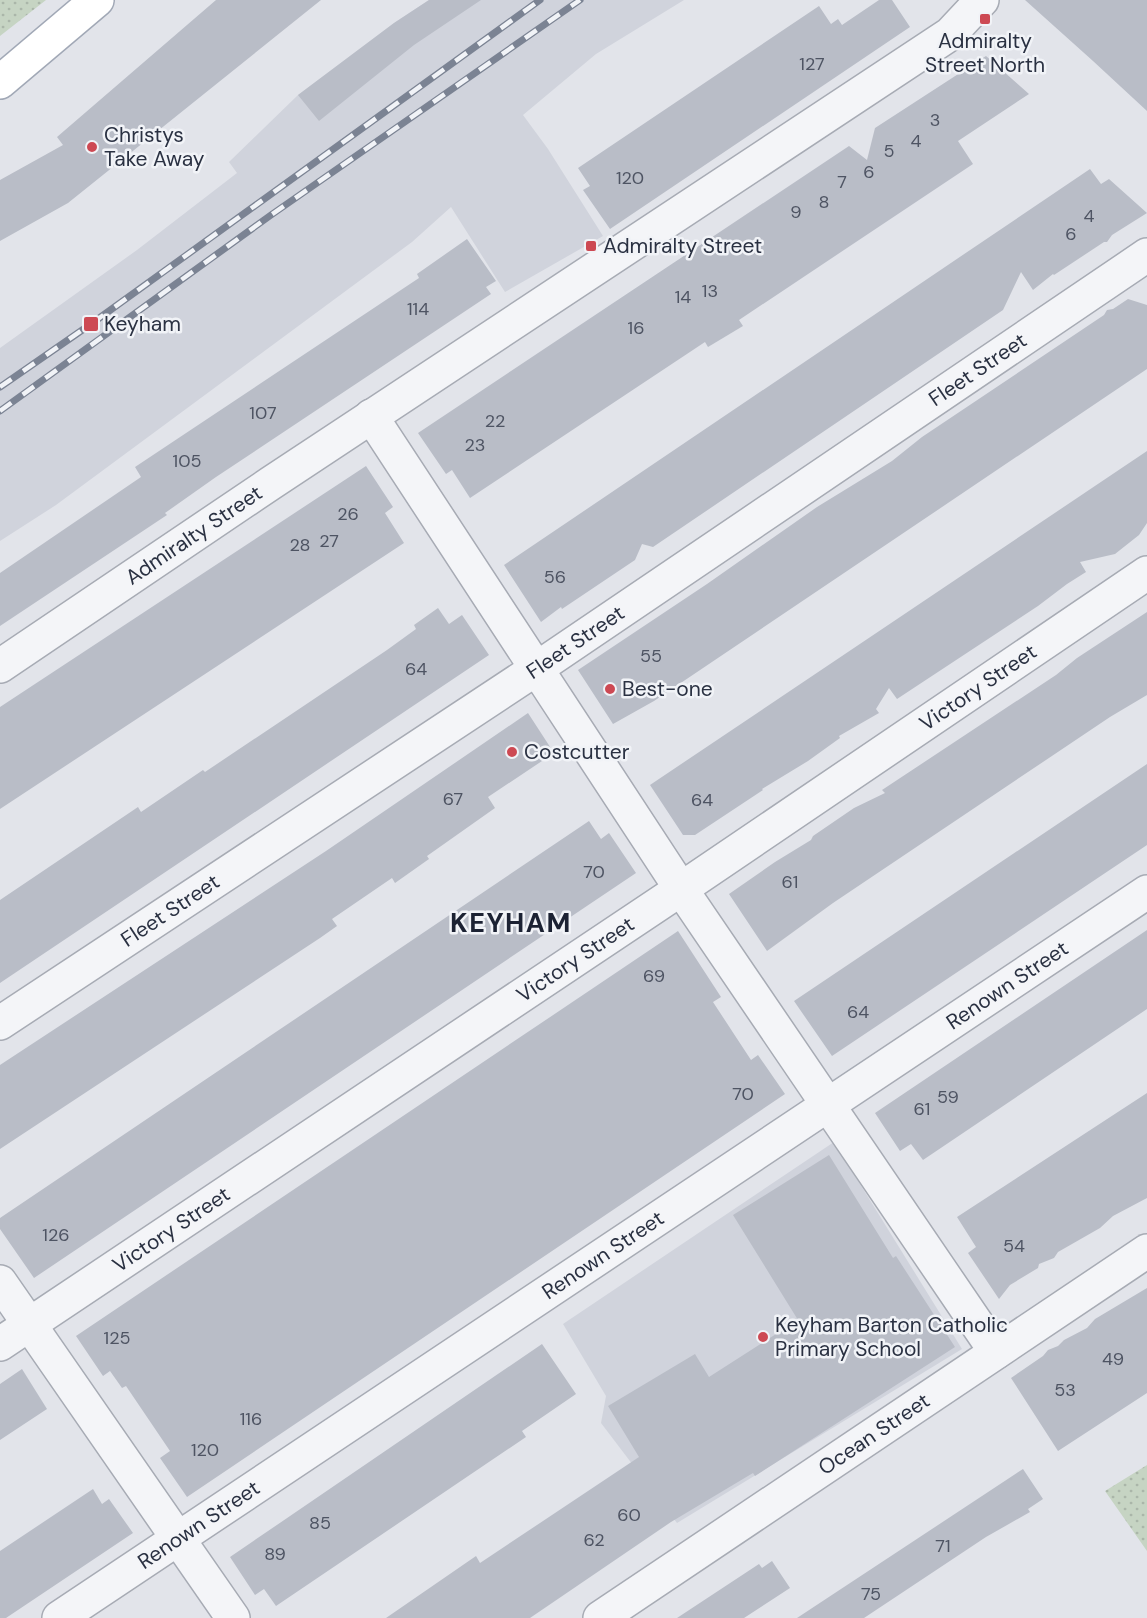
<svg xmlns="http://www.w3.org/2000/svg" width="1147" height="1618" viewBox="0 0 1147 1618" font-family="'DM Sans',sans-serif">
<defs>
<pattern id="green-dots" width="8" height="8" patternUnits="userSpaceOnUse" patternTransform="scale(1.5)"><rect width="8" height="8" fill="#c6d4c3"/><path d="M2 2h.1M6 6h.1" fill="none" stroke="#aab6a9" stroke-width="1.8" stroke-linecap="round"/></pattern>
</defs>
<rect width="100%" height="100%" fill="#e2e4ea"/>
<path fill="#d0d3dc" d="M429 0H684L596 54 523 115 548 149 603 236 505 292 451 207 412 242 56 505 0 541V348L137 250 237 173 229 162 298 95 394 23Z
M834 1142 962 1349 677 1523 601 1423 606 1396 563 1324Z"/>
<path fill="url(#green-dots)" d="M0 0H46L0 36Z
M1147 1465V1551L1105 1491Z"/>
<path fill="#b9bdc7" d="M216 0H321L68 203 0 241V180L63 145 57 137Z
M429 0H481L414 45 319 121 298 95 394 23Z
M879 0H892L910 27 610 229 583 190 590 186 578 168 819 6 831 24 838 19 842 25Z
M1025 0H1147V111L1093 61Z
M986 56 1029 94 958 141 973 164 739 320 743 326 708 347 705 342 470 498 452 470 446 474 418 433 849 146 867 160 875 128Z
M1090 169 1101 184 1109 179 1147 213 1112 235 1107 242H1104L1054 275 1053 274 1033 290 1021 272 1003 310 653 547 642 544 635 560 562 609 561 607 541 622 504 565Z
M467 239 496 281 486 287 491 294 216 477 165 513 167 515 0 626V573L141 477 135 467 419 278 417 274Z
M1128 299 1147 305V369L654 701 613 724 578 670 707 584 817 507 892 461 922 437 1104 315 1107 310 1113 309Z
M1147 451V523L1139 535 1115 554 1080 562 1086 572 1067 584 1038 606 897 699 889 688 876 709 879 713 839 736 840 738 808 761 762 789 763 790 695 835H683L650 785Z
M366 466 393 507 385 513 404 543 0 809V707Z
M438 608 449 624 462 615 489 655 0 983V900L138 807 141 812 203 770 205 772 387 650 416 629 414 625Z
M1147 612V695L1110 717 833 903 767 951 729 894 775 862 811 840 813 836 854 808 885 793 882 790 1056 675 1077 658Z
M528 713 554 753 488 797 495 808 427 856 429 859 395 883 392 878 332 919 337 926 320 938 0 1149V1065L326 851Z
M1147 764V845L832 1056 794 1001Z
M589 821 601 839 609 833 636 873 34 1278 0 1229V1218Z
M1147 930V1009L923 1160 911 1144 900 1151 875 1113Z
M678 931 721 997 713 1002 751 1060 758 1055 785 1094 187 1497 160 1458 170 1451 126 1386 122 1388 110 1371 103 1376 76 1336Z
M1147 1093V1198L1113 1216 1100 1228 1058 1252 1054 1258 1039 1264 1038 1268 1010 1285 999 1299 968 1253 976 1247 957 1217Z
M829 1155 893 1258 896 1256 955 1347 755 1476 753 1473 671 1522 530 1618H386L476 1556 480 1563 639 1457 608 1406 695 1354 709 1377 798 1320 733 1215Z
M1147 1288V1393L1058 1451 1011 1378 1043 1356 1048 1350 1058 1346 1064 1340 1087 1328 1095 1319Z
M542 1344 576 1394 522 1431 526 1437 276 1606 264 1589 255 1595 230 1557Z
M22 1369 47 1409 0 1440V1384Z
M1023 1469 1043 1499 1028 1509 1030 1512 986 1537 864 1618H797Z
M93 1489 102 1504 109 1499 133 1533 6 1618H0V1551Z
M772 1561 790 1588 744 1618H677L759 1564 762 1568Z"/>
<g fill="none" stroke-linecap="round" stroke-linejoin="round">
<g stroke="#a7abb4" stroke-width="36">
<g id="minor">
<path d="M371 416 681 889 996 1352"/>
<path id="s1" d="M0 666 271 483 950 34 982 0"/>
<path id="s2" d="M0 1023 536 669 1147 255"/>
<path d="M0 1282 233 1618"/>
<path id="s3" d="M0 1344 681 889 1147 573"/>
<path id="s4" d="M59 1618 1147 892"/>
<path id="s5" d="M600 1618 1147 1251"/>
</g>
</g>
<g stroke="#a1a8b6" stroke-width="36">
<path id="major" d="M0 82 97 0"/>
</g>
<use href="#minor" stroke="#f4f5f8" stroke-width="33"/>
<use href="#major" stroke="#fff" stroke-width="33"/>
<g stroke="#7b8393" stroke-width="7">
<path id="rail" d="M0 387 91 324 540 0
M0 411 271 215 580 0"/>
</g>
<use href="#rail" stroke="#f1f3f7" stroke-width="4.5" stroke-dasharray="14" stroke-linecap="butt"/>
</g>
<g fill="#cd4953" stroke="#f1f3f7" stroke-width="2">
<rect x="979" y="13" width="12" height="12" rx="3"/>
<circle cx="92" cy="147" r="6"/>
<rect x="585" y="240" width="12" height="12" rx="3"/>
<rect x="83" y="316" width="16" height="16" rx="3"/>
<circle cx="610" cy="689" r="6"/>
<circle cx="512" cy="752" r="6"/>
<circle cx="763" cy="1337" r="6"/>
</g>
<g text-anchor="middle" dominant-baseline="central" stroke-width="5" stroke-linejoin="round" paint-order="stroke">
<g font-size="18" fill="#4e5463">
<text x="812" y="64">127</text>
<text x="935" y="120">3</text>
<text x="916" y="141">4</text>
<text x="889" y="151">5</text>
<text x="869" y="172">6</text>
<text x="630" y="178">120</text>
<text x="842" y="182">7</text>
<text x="824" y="202">8</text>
<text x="796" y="212">9</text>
<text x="1089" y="216">4</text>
<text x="1071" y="234">6</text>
<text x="710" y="291">13</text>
<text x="683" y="297">14</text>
<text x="418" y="309">114</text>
<text x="636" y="328">16</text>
<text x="263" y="413">107</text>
<text x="495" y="421">22</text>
<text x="475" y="445">23</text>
<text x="187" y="461">105</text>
<text x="348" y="514">26</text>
<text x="329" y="541">27</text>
<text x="300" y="545">28</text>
<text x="555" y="577">56</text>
<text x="651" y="656">55</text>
<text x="416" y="669">64</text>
<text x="453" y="799">67</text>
<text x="702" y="800">64</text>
<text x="594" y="872">70</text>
<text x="790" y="882">61</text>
<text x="654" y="976">69</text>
<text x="858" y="1012">64</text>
<text x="743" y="1094">70</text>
<text x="948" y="1097">59</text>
<text x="922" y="1109">61</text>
<text x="56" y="1235">126</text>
<text x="1014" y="1246">54</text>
<text x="117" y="1338">125</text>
<text x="1113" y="1359">49</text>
<text x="1065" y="1390">53</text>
<text x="251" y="1419">116</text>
<text x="205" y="1450">120</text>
<text x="629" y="1515">60</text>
<text x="320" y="1523">85</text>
<text x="594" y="1540">62</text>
<text x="943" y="1546">71</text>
<text x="275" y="1554">89</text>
<text x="871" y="1594">75</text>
</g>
<g font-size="21" fill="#2a3142" stroke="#f1f3f7" text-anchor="start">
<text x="985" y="41" text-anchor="middle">Admiralty<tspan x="985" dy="24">Street North</tspan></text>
<text x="104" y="135">Christys<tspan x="104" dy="24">Take Away</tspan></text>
<text x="603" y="246">Admiralty Street</text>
<text x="104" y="324">Keyham</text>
<text x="622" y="689">Best-one</text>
<text x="524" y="752">Costcutter</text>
<text x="775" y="1325">Keyham Barton Catholic<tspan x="775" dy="24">Primary School</tspan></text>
</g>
<g font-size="21" fill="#2a3142" stroke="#f1f3f7">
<text stroke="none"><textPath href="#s2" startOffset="1176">Fleet Street</textPath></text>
<text stroke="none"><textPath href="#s1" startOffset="234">Admiralty Street</textPath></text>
<text stroke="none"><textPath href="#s2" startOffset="690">Fleet Street</textPath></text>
<text stroke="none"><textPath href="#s3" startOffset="1178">Victory Street</textPath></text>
<text stroke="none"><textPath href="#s2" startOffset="204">Fleet Street</textPath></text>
<text stroke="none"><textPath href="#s3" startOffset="692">Victory Street</textPath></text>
<text stroke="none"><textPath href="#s4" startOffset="1140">Renown Street</textPath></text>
<text stroke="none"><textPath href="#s3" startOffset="206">Victory Street</textPath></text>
<text stroke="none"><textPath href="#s4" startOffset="654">Renown Street</textPath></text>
<text stroke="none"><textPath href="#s5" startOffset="330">Ocean Street</textPath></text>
<text stroke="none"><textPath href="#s4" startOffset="168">Renown Street</textPath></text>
</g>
<g font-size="27" font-weight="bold" letter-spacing="1.5" fill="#1c2233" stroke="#f1f3f7">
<text x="511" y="922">KEYHAM</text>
</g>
</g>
</svg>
